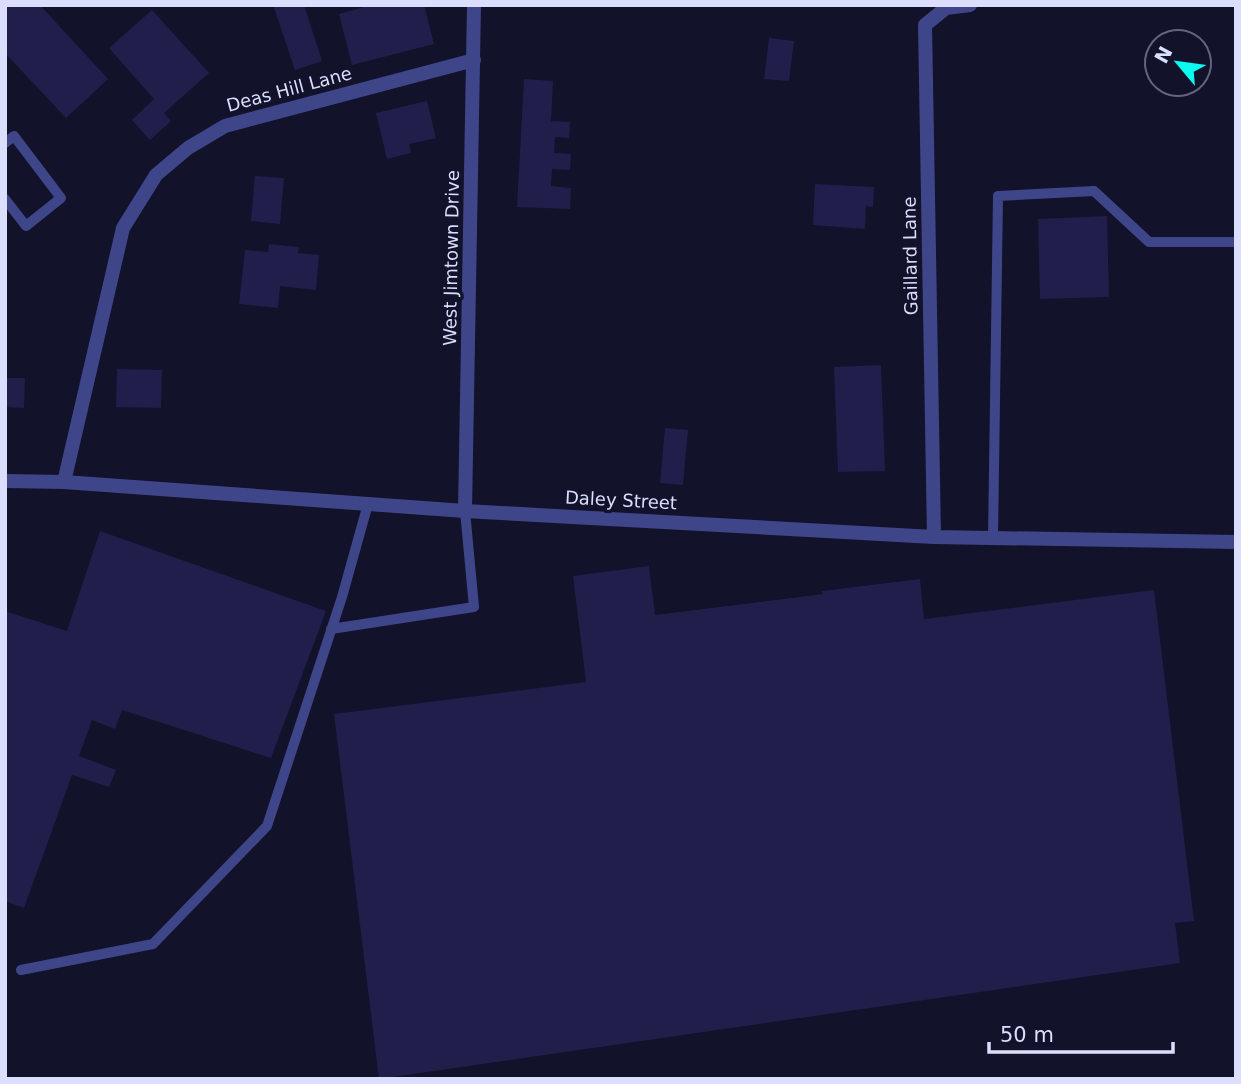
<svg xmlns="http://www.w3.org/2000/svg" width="1241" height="1084" viewBox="0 0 1241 1084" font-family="'DejaVu Sans',sans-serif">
<rect width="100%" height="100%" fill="#12122b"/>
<path fill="#211e4c" d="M5 5H40L108 79 66 118 5 53Z
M273 5H304L322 61 295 70Z
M371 5H424L434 44 352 65 339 14Z
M152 10 209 73 164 113 171 121 150 140 132 120 154 99 109 48Z
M769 38 794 41 789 81 764 79Z
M524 79 553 81 551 121 570 122 569 138 555 137 554 153 571 154 570 170 552 169 551 186 571 188 570 209 517 207Z
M427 101 436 138 409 144 411 153 387 159 376 113Z
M255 176 284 178 280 224 251 221Z
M815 184 874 187 873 207 866 206 865 229 813 225Z
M1107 216 1109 297 1040 299 1038 219Z
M269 244 299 247 298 253 319 255 316 290 280 286 278 308 239 304 245 250 268 252Z
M881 365 885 471 838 472 834 367Z
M117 369 162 370 161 408 116 407Z
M5 378H25L24 408 5 407Z
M665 428 688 430 683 485 660 483Z
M100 531 326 611 271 758 122 710 115 729 92 720 79 756 116 770 109 787 72 775 24 908 5 901V611L67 631Z
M649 566 655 615 823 594 822 591 920 579 924 619 1154 590 1194 921 1175 923 1180 963 379 1079 334 714 586 682 573 576Z"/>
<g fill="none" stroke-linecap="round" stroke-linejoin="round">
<path stroke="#3e4689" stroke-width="10" d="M5 143 14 136 61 198 26 226 5 199
M993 538 998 196 1094 191 1149 242H1236
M331 629 474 607 465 511
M21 970 153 944 267 826 342 597 368 504"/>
<path stroke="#3e4689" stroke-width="14" d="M5 481 64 482 465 511 934 537 1236 542
M64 482 123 228 156 175 188 148 225 126 474 60
M465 511 474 5
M934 537 925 25 946 8 970 5"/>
</g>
<g text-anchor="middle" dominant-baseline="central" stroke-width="7" stroke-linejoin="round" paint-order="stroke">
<g font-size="18" fill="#dcdefe" stroke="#12122b">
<text transform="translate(289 89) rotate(-15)">Deas Hill Lane</text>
<text transform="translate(910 256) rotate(-91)">Gaillard Lane</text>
<text transform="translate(451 258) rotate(-89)">West Jimtown Drive</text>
<text transform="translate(621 500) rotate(3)">Daley Street</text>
</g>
</g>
<rect width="1241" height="1084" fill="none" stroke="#dcdefe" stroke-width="14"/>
<g transform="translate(1178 63) rotate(299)"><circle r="33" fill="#12122b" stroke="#63647f" stroke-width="2"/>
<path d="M0-5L12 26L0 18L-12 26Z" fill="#0cfbf0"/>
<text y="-10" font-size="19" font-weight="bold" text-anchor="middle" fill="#dcdefe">N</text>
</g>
<path d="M989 1042v10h184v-10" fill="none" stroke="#dcdefe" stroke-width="3.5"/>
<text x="1000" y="1042" font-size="21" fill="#dcdefe" stroke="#12122b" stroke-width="5" paint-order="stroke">50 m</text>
</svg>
